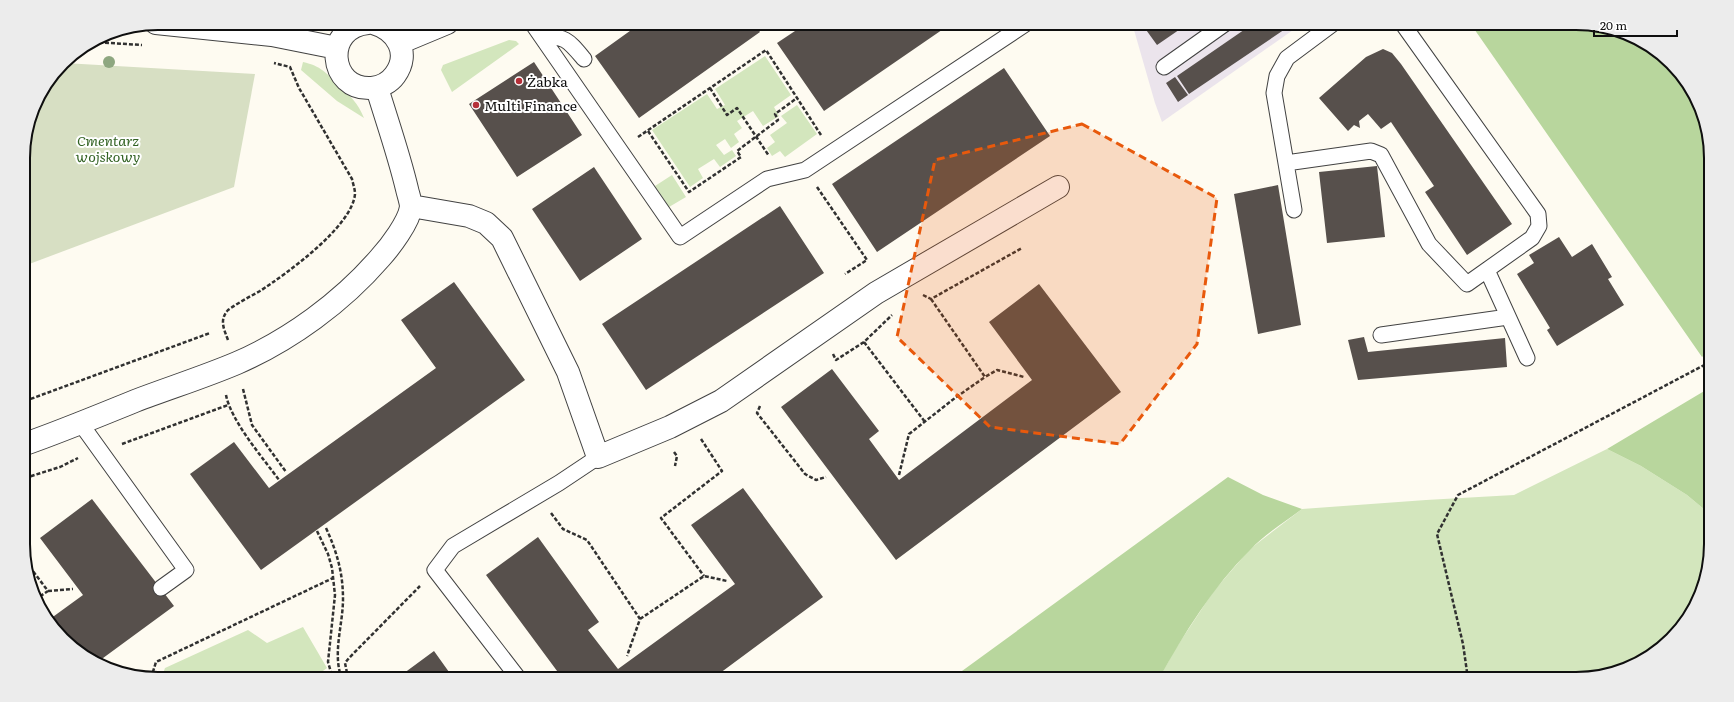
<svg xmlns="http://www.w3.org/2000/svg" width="1734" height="702" viewBox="0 0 1734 702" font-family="Literata,serif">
<rect width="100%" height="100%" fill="#fefbf1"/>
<path fill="#ebe4ec" d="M1132 23H1303L1162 122 1155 103Z"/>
<path fill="#d3e6bd" d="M509 40 516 41 519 44 452 92 441 70 443 65Z
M765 56 791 95 774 107 779 116 763 126 753 111 737 121 742 128 734 134 739 142 731 148 725 139 716 145 724 155 732 150 736 156 720 167 714 159 698 169 703 178 690 187 652 130 707 94 717 109 725 105 715 89Z
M303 62C321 66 326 73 339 85 350 96 358 103 364 118L337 101 301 70Z
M797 105 817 134 785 157 780 151 772 156 767 148 775 142 770 135 787 123 781 116Z
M672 175 686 197 669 207 655 186Z
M1607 449 1641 466 1687 495 1711 515V544L1704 587 1683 626 1658 651 1619 672 1584 679H1159L1174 651 1213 592 1250 549 1302 509 1426 500 1514 495Z
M303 627 327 668 312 679H161L165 668 248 630 267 643Z"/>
<path fill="#b8d69d" d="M1470 23H1576L1619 30 1678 69 1701 106 1710 141V350L1702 357Z
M1711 387V515L1687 495 1641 466 1607 449Z
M1228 477 1263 495 1302 509C1285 522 1265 534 1250 550 1213 587 1184 633 1159 679H951Z"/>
<path fill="#d7dfc3" d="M64 63 255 74 234 187 24 266 23 149 37 98Z"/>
<path fill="#57504c" d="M641 23H760L756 26 760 32 639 118 595 56Z
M807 23H952L824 111 777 43Z
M1150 23H1189L1157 45 1144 27Z
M1254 23H1294L1189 94 1177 76Z
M1383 49 1392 53 1401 64 1512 224 1467 255 1425 192 1434 186 1391 122 1381 129 1368 114 1359 121 1360 128 1354 125 1348 131 1319 98 1366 57Z
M534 62 582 135 517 177 469 104Z
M1004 68 1050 136 877 252 832 184Z
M1175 77 1188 95 1178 102 1166 83Z
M1377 166 1385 237 1327 243 1319 172Z
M594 167 642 239 580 281 532 209Z
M1278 185 1301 325 1258 334 1234 194Z
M780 206 824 273 646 390 602 324Z
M1559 237 1572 257 1592 244 1612 277 1608 279 1624 305 1557 346 1547 330 1550 328 1517 274 1534 263 1529 255Z
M454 282 525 380 261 570 190 474 234 442 269 488 436 368 401 320Z
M1039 284 1121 392 896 560 781 407 832 369 879 431 869 439 899 480 1032 380 989 322Z
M1364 337 1368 352 1505 338 1507 367 1358 380 1348 340Z
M743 488 823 597 712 679H563L486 575 538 537 599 622 588 630 618 669 735 584 691 525Z
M92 499 174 606 99 661 56 633 50 619 83 595 40 538Z
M434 651 454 679H396Z"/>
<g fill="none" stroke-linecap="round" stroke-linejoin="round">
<g stroke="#424242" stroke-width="17">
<path id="lane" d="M532 23 680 237 767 179 805 170 1027 23
M540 34C567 38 567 39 584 59
M1164 67 1226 23
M1286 163 1371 151 1381 155 1429 244 1467 284 1532 238 1539 226 1538 214 1402 23
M1294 210 1274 93 1277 76 1287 58 1334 23
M1487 270 1527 358
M1381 335 1508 317
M81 424 186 570 161 588
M519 679 435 570 453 546 559 483 598 457"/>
</g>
<g stroke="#424242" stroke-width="24">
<path id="street" d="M156 23 272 35 337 48
M368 23C323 27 328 91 372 88 381 87 390 82 395 75 411 53 397 30 373 23
M399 43 447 23
M411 206 469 216 486 223 502 238 568 372 598 457 670 427 721 401 876 293 1058 187
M25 444C62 431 98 416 135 401 169 388 204 377 237 363 290 340 342 302 380 258 390 247 409 222 411 207 411 202 408 194 407 189 399 155 387 121 377 88"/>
</g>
<path stroke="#313131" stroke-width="2.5" stroke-dasharray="4 2" stroke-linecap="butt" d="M93 42 142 45
M710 88 727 115 737 108 769 156
M648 131 689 192 741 157 737 151 778 120 775 114 797 98
M638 137 766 50 821 135
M817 187 867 260 845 274
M923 295 931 299 1022 248
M931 299 985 377 997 370 1024 377
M228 340C224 329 219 320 228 310 238 303 249 297 260 291 286 274 352 227 355 194 355 189 353 184 352 179L299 88 290 67 274 63
M864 342 925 422
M833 354 836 360 864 342 892 315
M243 389 252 425 286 472
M226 395C231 421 263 458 279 480
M25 401 210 333
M760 406 757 413 805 474 816 480 826 477
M701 439 722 471 661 518 704 576
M122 444 228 405
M674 452 677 456 675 466
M899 475 909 434 955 398 985 377
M25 478 60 467 78 458
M551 513 563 529 587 540 640 619 627 656
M326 528C337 552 343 573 343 599 343 625 332 654 342 679
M317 531 328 554 332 568 335 595 328 662 333 679
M26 562 48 591 39 597
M48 591 73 589
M640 619 704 576 727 581
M347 673 345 663 349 658 420 586
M151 678 156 662 333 578
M336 679 347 673 350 679
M1468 679 1463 644 1437 534 1458 495 1710 362"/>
<use href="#lane" stroke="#fff" stroke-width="15"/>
<use href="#street" stroke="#fff" stroke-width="22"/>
</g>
<circle fill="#8ea780" cx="109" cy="62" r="6"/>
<path fill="#e8590c" fill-opacity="0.2" stroke="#e8590c" stroke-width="3" stroke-dasharray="8 5" stroke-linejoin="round" d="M1082 124 1217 198 1197 344 1120 444 990 427 897 337 935 160Z"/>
<g fill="#b53039" stroke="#fff" stroke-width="1.5">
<circle cx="519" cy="81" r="4"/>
<circle cx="476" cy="105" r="4"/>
</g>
<g text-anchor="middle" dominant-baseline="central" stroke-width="4" stroke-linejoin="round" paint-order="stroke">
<g font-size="14" fill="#0f0f0f" stroke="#fff" text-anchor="start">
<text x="527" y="81">Żabka</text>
<text x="484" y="105">Multi Finance</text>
</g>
<g font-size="14" font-style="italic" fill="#326223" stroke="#fff">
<text x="108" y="140">Cmentarz<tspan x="108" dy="16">wojskowy</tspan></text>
</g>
</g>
<path d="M0 0H1734V702H0ZM158 30H1576A128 128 0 0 1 1704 158V544A128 128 0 0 1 1576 672H158A128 128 0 0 1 30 544V158A128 128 0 0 1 158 30Z" fill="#ececec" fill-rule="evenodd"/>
<path fill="none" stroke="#0f0f0f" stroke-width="2" d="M158 30H1576A128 128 0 0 1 1704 158V544A128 128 0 0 1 1576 672H158A128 128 0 0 1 30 544V158A128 128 0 0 1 158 30Z"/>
<path d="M1594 30v6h83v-6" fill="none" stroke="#0f0f0f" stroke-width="2"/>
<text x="1600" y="30" font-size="12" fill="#0f0f0f" stroke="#ffffff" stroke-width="3" paint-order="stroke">20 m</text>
</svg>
